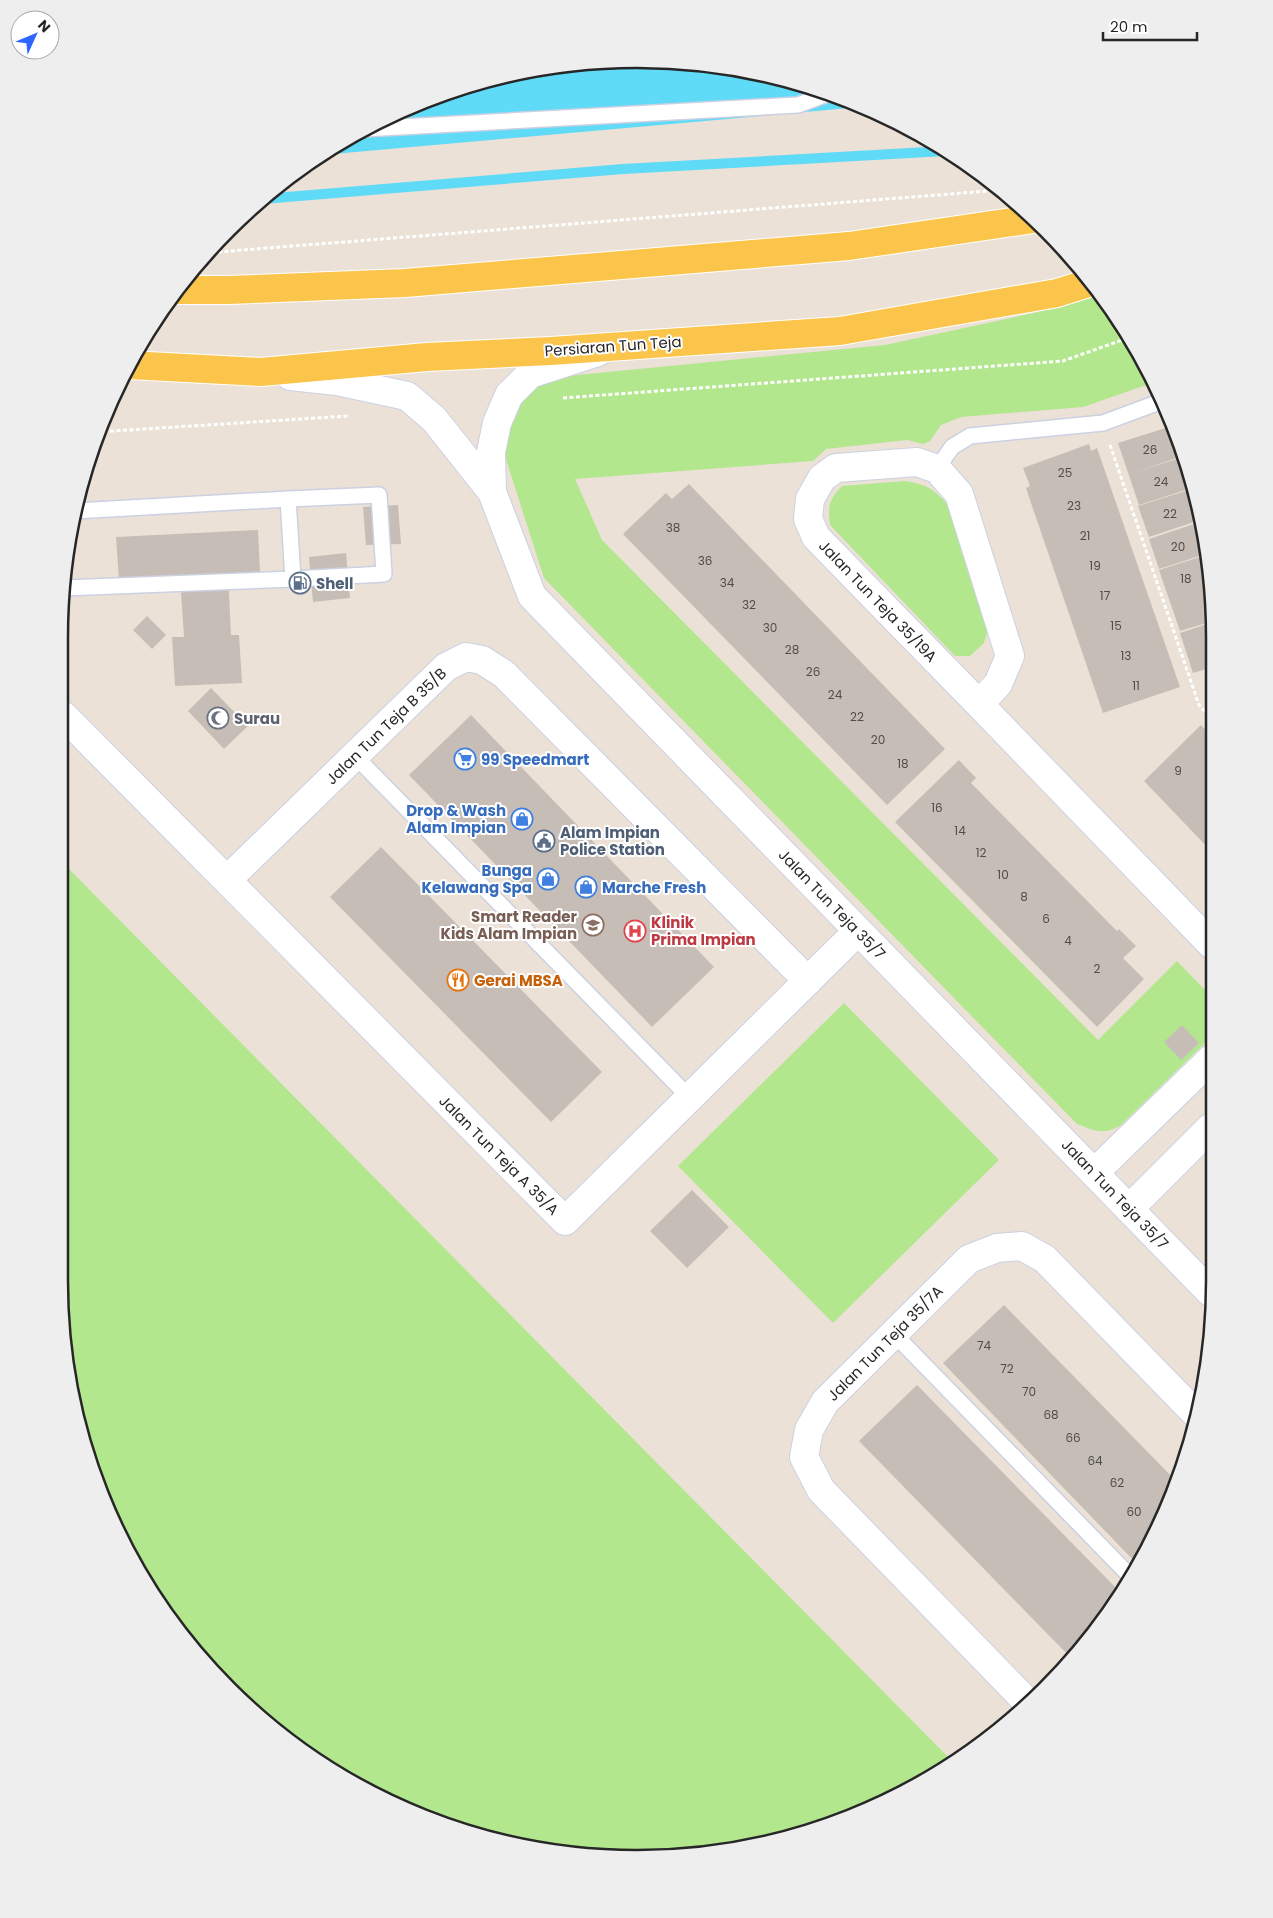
<svg xmlns="http://www.w3.org/2000/svg" width="1273" height="1918" viewBox="0 0 1273 1918" font-family="Poppins,sans-serif">
<rect width="100%" height="100%" fill="#ebe1d6"/>
<path fill="#b2e78d" d="M1101 295 1155 382 1083 407 961 417 941 425 930 441 923 444 907 440 826 449 813 461 575 479 602 540 1098 1040 1177 961 1205 990 1211 1000V1037L1120 1126C1102 1135 1095 1131 1077 1124L544 578 504 453C507 425 515 395 544 382 551 379 559 378 567 376L885 345 1057 308Z
M905 481C927 485 933 488 948 505L988 629 984 643 970 656H955L830 525C828 506 828 501 842 486Z
M64 864 953 1762 926 1782 786 1840 675 1858H598L487 1840 416 1815 285 1740 228 1690 156 1603 89 1467 64 1357Z
M844 1003 999 1160 833 1323 678 1166Z"/>
<path fill="#5fdaf7" d="M599 60 712 64 822 90 861 107 322 155 381 118 487 78Z"/>
<g fill="none" stroke-linecap="round" stroke-linejoin="round">
<path stroke="#5fdaf7" stroke-width="10" d="M263 199 623 169 946 151"/>
</g>
<path fill="#c6beb6" d="M1172 426 1183 456 1133 473 1183 457 1195 487 1139 505 1118 443Z
M1089 444 1091 451 1097 448 1180 687 1103 713 1031 503 1026 488 1030 486 1023 468Z
M689 484 945 749 887 805 623 534 666 493 672 499Z
M1195 488 1200 520 1149 537 1138 506Z
M398 505 401 544 366 545 363 507Z
M1200 522 1206 554 1159 569 1149 539Z
M258 530 260 572 228 574 231 635H239L242 683 175 686 172 637H184L180 578 119 581 116 537Z
M346 553 350 598 313 602 309 557Z
M1206 555 1213 599V621L1180 631 1159 570Z
M147 616 166 635 152 649 133 630Z
M1213 622V667L1193 673 1180 633Z
M211 688 248 726 224 749 188 711Z
M471 715 714 967 652 1027 409 775Z
M1201 725 1212 737V852L1144 781Z
M959 760 976 778 971 783 1107 921 1117 931 1119 929 1136 946 1123 958 1144 979 1097 1027 895 822Z
M381 847 602 1072 551 1122 330 897Z
M1182 1025 1199 1043 1181 1060 1164 1042Z
M692 1190 729 1227 687 1268 650 1231Z
M1004 1305 1176 1481 1155 1537 1137 1564 943 1363Z
M917 1385 1119 1591 1073 1660 859 1441Z"/>
<g fill="none" stroke-linecap="round" stroke-linejoin="round">
<g stroke="#ccd1e2" stroke-width="18">
<path id="lane" d="M363 129 798 105 830 93
M937 469 952 447 970 436 1103 423 1162 401
M288 499 379 495 384 574 293 579
M64 588 293 579 288 499 75 511
M355 756 690 1098
M894 1334 1129 1575"/>
</g>
<g stroke="#ccd1e2" stroke-width="30">
<path id="street" d="M979 704 998 684 1010 656 959 494 937 469 917 462 836 468 822 478 810 499 808 519 816 537 887 610 979 704 1211 944
M64 716 565 1221 858 931
M227 880 446 667 466 657 482 660 504 674 808 981
M1094 1173 1211 1059
M1129 1209 1210 1128
M1029 1704 821 1490 804 1457 809 1430 825 1402 969 1259 997 1248 1022 1246 1045 1259 1198 1416"/>
</g>
<g stroke="#ccd1e2" stroke-width="30">
<path id="secondary" d="M290 376 337 381 407 396 434 419 492 492 532 596 1210 1292
M492 492 491 452 497 423 509 395 530 374 598 352"/>
</g>
<g stroke="#fff" stroke-width="30">
<path id="primary" d="M179 290H228L405 283 849 246 1033 219
M129 365 261 372 427 357 551 351 840 331 1057 293 1092 282"/>
</g>
<path stroke="#fff" stroke-width="3" stroke-dasharray="4 2.5" stroke-linecap="butt" d="M205 253 1000 190
M563 398 1063 361 1128 338
M97 432 348 416
M1110 445 1199 705 1212 719"/>
<use href="#lane" stroke="#fff" stroke-width="15"/>
<use href="#street" stroke="#fff" stroke-width="28"/>
<use href="#secondary" stroke="#fff" stroke-width="28"/>
<use href="#primary" stroke="#fbc54b" stroke-width="28"/>
</g>
<defs>
<g id="fuel-ring" transform="scale(1.125)"><circle r="9.5" fill="#fff" stroke="#5c6f8a" stroke-width="1.5"/><path d="M-5.5-6h7V0h2V4h1.3V-2.5L3-4.5l.8-.8L6-3V5H2.5V1h-1V6h-7ZM-4.2-4.7v3.2H.2V-4.7Z" fill="#5c6f8a"/></g>
<g id="mosque-ring" transform="scale(1.125)"><circle r="9.5" fill="#fff" stroke="#6b7280" stroke-width="1.5"/><path d="M3.5-4.9A6 6 0 1 0 3.5 4.9A5 5 0 1 1 3.5-4.9Z" fill="#6b7280"/></g>
<g id="supermarket-ring" transform="scale(1.125)"><circle r="9.5" fill="#fff" stroke="#3f7fe0" stroke-width="1.5"/><path d="M-6-5.5h2.5l.6 2H6L4.5 2H-2.5L-4.4-4H-6ZM-1.5 3.2a1.3 1.3 0 1 0 .1 0ZM3 3.2a1.3 1.3 0 1 0 .1 0Z" fill="#3f7fe0"/></g>
<g id="shop-ring" transform="scale(1.125)"><circle r="9.5" fill="#fff" stroke="#3f7fe0" stroke-width="1.5"/><path d="M-5-2.5h2.3a2.7 3.5 0 0 1 5.4 0H5L5.5 6h-11ZM-1.5-2.5h3a1.5 2.3 0 0 0-3 0Z" fill="#3f7fe0"/></g>
<g id="civic-ring" transform="scale(1.125)"><circle r="9.5" fill="#fff" stroke="#5c6f8a" stroke-width="1.5"/><path d="M-.6-6.5H3V-4.5H.6V-3L4-1V1h2V6H-6V1h2V-1L-.6-3ZM-1.2 2.5V6h2.4V2.5Z" fill="#5c6f8a"/></g>
<g id="school-ring" transform="scale(1.125)"><circle r="9.5" fill="#fff" stroke="#8d6e63" stroke-width="1.5"/><path d="M0-5L7-2L0 1L-7-2ZM-4 1L0 2.5L4 1V4Q0 6-4 4Z" fill="#8d6e63"/></g>
<g id="hospital-ring" transform="scale(1.125)"><circle r="9.5" fill="#fff" stroke="#e0444e" stroke-width="1.5"/><path d="M-5-5h3v3.5h4V-5h3V5h-3V1.5h-4V5h-3Z" fill="#e0444e"/></g>
<g id="restaurant-ring" transform="scale(1.125)"><circle r="9.5" fill="#fff" stroke="#e8710a" stroke-width="1.5"/><path d="M-5-6h1v4h1v-4h1v4h1v-4h1v5L-1.5 .5V6h-2V.5L-5-1ZM5-6V6H3V1.5H1.5Q1.5-4 5-6Z" fill="#e8710a"/></g>
</defs>
<g fill-rule="evenodd">
<use href="#fuel-ring" x="300" y="583"/>
<use href="#mosque-ring" x="218" y="718"/>
<use href="#supermarket-ring" x="465" y="759"/>
<use href="#shop-ring" x="522" y="819"/>
<use href="#civic-ring" x="544" y="841"/>
<use href="#shop-ring" x="548" y="879"/>
<use href="#shop-ring" x="586" y="887"/>
<use href="#school-ring" x="593" y="925"/>
<use href="#hospital-ring" x="635" y="931"/>
<use href="#restaurant-ring" x="458" y="980"/>
</g>
<g text-anchor="middle" dominant-baseline="central" stroke-width="4" stroke-linejoin="round" paint-order="stroke">
<g font-size="12" fill="#4f4d4b">
<text x="1150" y="449">26</text>
<text x="1065" y="472">25</text>
<text x="1161" y="481">24</text>
<text x="1074" y="505">23</text>
<text x="1170" y="513">22</text>
<text x="673" y="527">38</text>
<text x="1085" y="535">21</text>
<text x="1178" y="546">20</text>
<text x="705" y="560">36</text>
<text x="1095" y="565">19</text>
<text x="1186" y="578">18</text>
<text x="727" y="582">34</text>
<text x="1105" y="595">17</text>
<text x="749" y="604">32</text>
<text x="1116" y="625">15</text>
<text x="770" y="627">30</text>
<text x="792" y="649">28</text>
<text x="1126" y="655">13</text>
<text x="813" y="671">26</text>
<text x="1136" y="685">11</text>
<text x="835" y="694">24</text>
<text x="857" y="716">22</text>
<text x="878" y="739">20</text>
<text x="903" y="763">18</text>
<text x="1178" y="770">9</text>
<text x="937" y="807">16</text>
<text x="960" y="830">14</text>
<text x="981" y="852">12</text>
<text x="1003" y="874">10</text>
<text x="1024" y="896">8</text>
<text x="1046" y="918">6</text>
<text x="1068" y="940">4</text>
<text x="1097" y="968">2</text>
<text x="984" y="1345">74</text>
<text x="1007" y="1368">72</text>
<text x="1029" y="1391">70</text>
<text x="1051" y="1414">68</text>
<text x="1073" y="1437">66</text>
<text x="1095" y="1460">64</text>
<text x="1117" y="1482">62</text>
<text x="1134" y="1511">60</text>
</g>
<g font-size="15" fill="#272727" stroke="#fff">
<text transform="translate(613 346) rotate(-4)">Persiaran Tun Teja</text>
<text transform="translate(878 601) rotate(46)">Jalan Tun Teja 35/19A</text>
<text transform="translate(386 726) rotate(-44)">Jalan Tun Teja B 35/B</text>
<text transform="translate(832 904) rotate(46)">Jalan Tun Teja 35/7</text>
<text transform="translate(499 1155) rotate(45)">Jalan Tun Teja A 35/A</text>
<text transform="translate(1115 1194) rotate(46)">Jalan Tun Teja 35/7</text>
<text transform="translate(885 1343) rotate(-45)">Jalan Tun Teja 35/7A</text>
</g>
<g font-size="15" font-weight="bold" fill="#4e5e75" stroke="#fff" text-anchor="start">
<text x="316" y="583">Shell</text>
<text x="560" y="832">Alam Impian<tspan x="560" dy="17">Police Station</tspan></text>
</g>
<g font-size="15" font-weight="bold" fill="#5b616d" stroke="#fff" text-anchor="start">
<text x="234" y="718">Surau</text>
</g>
<g font-size="15" font-weight="bold" fill="#366cbe" stroke="#fff" text-anchor="start">
<text x="481" y="759">99 Speedmart</text>
<text x="506" y="810" text-anchor="end">Drop &amp; Wash<tspan x="506" dy="17">Alam Impian</tspan></text>
<text x="532" y="870" text-anchor="end">Bunga<tspan x="532" dy="17">Kelawang Spa</tspan></text>
<text x="602" y="887">Marche Fresh</text>
</g>
<g font-size="15" font-weight="bold" fill="#785e54" stroke="#fff" text-anchor="end">
<text x="577" y="916">Smart Reader<tspan x="577" dy="17">Kids Alam Impian</tspan></text>
</g>
<g font-size="15" font-weight="bold" fill="#be3a42" stroke="#fff" text-anchor="start">
<text x="651" y="922">Klinik<tspan x="651" dy="17">Prima Impian</tspan></text>
</g>
<g font-size="15" font-weight="bold" fill="#c56008" stroke="#fff" text-anchor="start">
<text x="474" y="980">Gerai MBSA</text>
</g>
</g>
<path d="M0 0H1273V1918H0ZM637 68H637A569 569 0 0 1 1206 637V1281A569 569 0 0 1 637 1850H637A569 569 0 0 1 68 1281V637A569 569 0 0 1 637 68Z" fill="#eee" fill-rule="evenodd"/>
<path fill="none" stroke="#272727" stroke-width="2.5" d="M637 68H637A569 569 0 0 1 1206 637V1281A569 569 0 0 1 637 1850H637A569 569 0 0 1 68 1281V637A569 569 0 0 1 637 68Z"/>
<g transform="translate(35 35) rotate(46)"><circle r="24" fill="#ffffff" stroke="#a9a9a9"/>
<path d="M0-4L9 19L0 12L-9 19Z" fill="#2f65ff"/>
<text y="-8" font-size="14" font-weight="bold" text-anchor="middle" fill="#272727">N</text>
</g>
<path d="M1103 32v8h94v-8" fill="none" stroke="#272727" stroke-width="2.5"/>
<text x="1110" y="32" font-size="15" fill="#272727" stroke="#ffffff" stroke-width="4" paint-order="stroke">20 m</text>
</svg>
